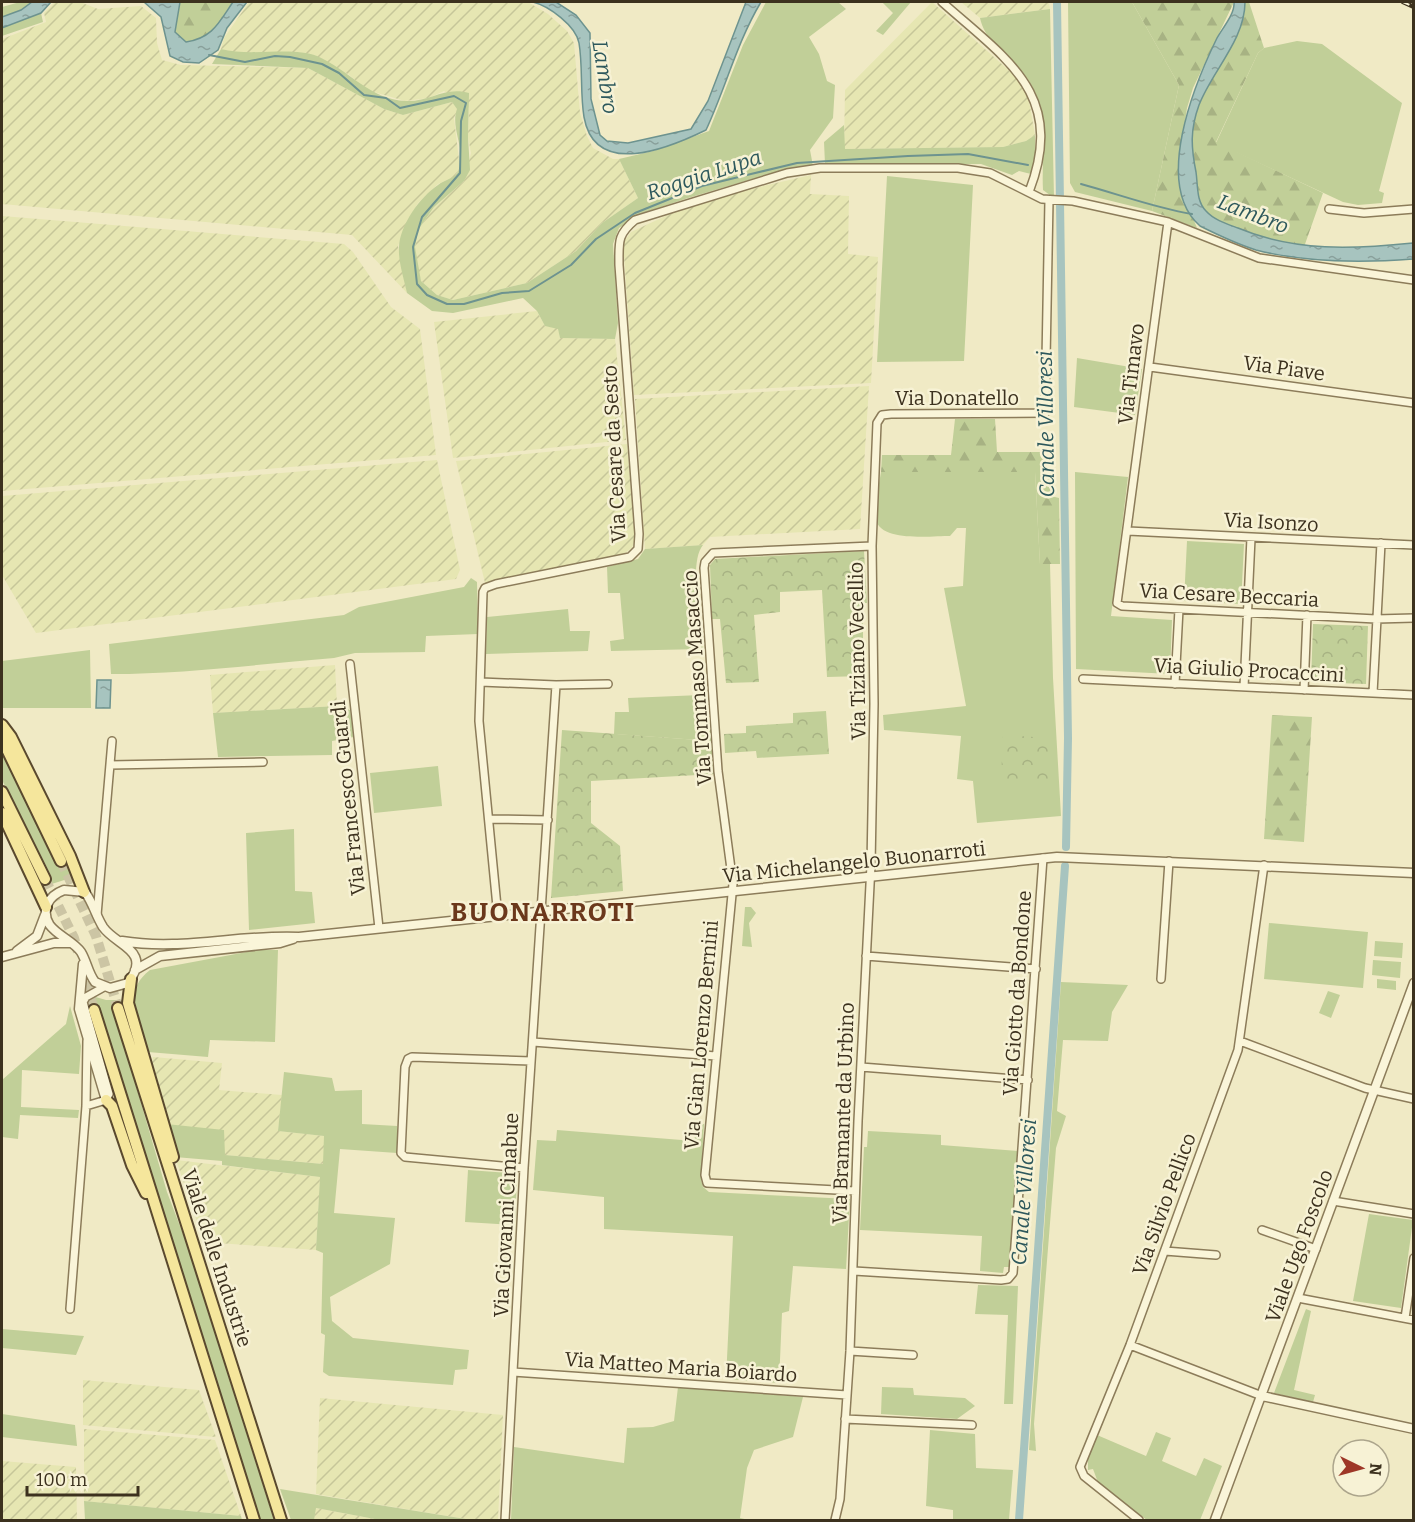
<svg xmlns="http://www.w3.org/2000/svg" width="1415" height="1522" viewBox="0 0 1415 1522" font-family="Bitter,serif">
<defs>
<pattern id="farmland-furrows" width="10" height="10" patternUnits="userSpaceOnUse" patternTransform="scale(1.5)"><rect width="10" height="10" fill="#e6e6b2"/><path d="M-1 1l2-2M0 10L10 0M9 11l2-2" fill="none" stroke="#c6c699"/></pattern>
<pattern id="forest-firs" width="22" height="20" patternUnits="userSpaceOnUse" patternTransform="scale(1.5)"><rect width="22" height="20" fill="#c1cf98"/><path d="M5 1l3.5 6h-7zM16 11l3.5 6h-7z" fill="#a7b283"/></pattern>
<pattern id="park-crowns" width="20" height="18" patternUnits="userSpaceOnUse" patternTransform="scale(1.5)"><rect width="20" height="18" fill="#c1cf98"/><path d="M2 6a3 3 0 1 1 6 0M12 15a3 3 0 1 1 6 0" fill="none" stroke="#a7b283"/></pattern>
<pattern id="water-ripples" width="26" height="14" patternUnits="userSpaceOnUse" patternTransform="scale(1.5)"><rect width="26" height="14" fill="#a7c4bf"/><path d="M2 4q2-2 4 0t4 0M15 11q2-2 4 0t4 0" fill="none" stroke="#89a09b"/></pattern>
</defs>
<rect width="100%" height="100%" fill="#f0eac5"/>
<path fill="url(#farmland-furrows)" d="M55 2H80L98 9 141 6 156 18 157 43 162 60 181 65 308 68 384 109 403 115 452 102 458 109 454 118 460 168 454 177 438 184 418 203 406 224 398 246 407 293 352 235 2 204V39L46 22 44 13Z
M249 2H528L548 14 567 31 574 43 580 113 587 136 593 148 613 159H619L638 198 602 223 576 251 527 283 453 300 437 295 421 281 416 264 415 247 418 230 434 207 464 181 471 153 468 137 469 108 444 91 429 98 405 101 367 90 348 74 275 52 240 54 221 49 224 38Z
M932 2 1013 74 1028 95 1035 135 1026 141 1003 147 844 149 845 90Z
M961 2H1049L1050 9 980 18Z
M811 175 810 194 849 196 848 254 878 257 871 383 634 395 623 243 631 232 672 213 742 191Z
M2 216 344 244 353 252 391 307 420 329 436 455 2 491Z
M537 311 545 326 558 328 560 338 615 339 626 440 453 458 434 322Z
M869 386 860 529 710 537 703 545 645 549 635 399Z
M627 444 635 539 632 548 622 555 485 583 456 461Z
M437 460 460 570 456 579 36 633 2 575V496Z
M335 665 337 706 213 713 210 675Z
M153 1057 222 1063 219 1090 282 1095 278 1131 324 1136V1164L225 1155 166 1124 152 1063Z
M176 1160 320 1177 316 1250 204 1242Z
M83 1380 199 1390 216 1437 83 1425Z
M320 1398 503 1415 498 1520H472L316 1494Z
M84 1429 215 1440 241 1516 84 1501Z
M2 1461 76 1467 77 1520H2Z
M315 1508 380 1520H314Z"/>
<path fill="#c1cf98" d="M20 2H32L21 10 2 17V7Z
M766 2H838L846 9 809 37 819 54 827 81 835 85 833 118 810 150 813 166 752 179 688 198 640 214 619 228 613 244 618 323 615 339 560 338 558 329 545 326 537 311 523 298 453 313 432 311 407 293C404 279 398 261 399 247 400 225 420 197 438 185 445 179 456 179 459 169 466 149 450 128 457 109L452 102 403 115 384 109 308 68 212 64 221 49C251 57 291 46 317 56 348 69 370 100 406 101 430 102 445 86 469 93L468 137 470 170 464 181 434 207 418 230 415 247 421 281 437 295 453 300 527 283 576 251 602 223 638 198 619 159 653 151 709 131 743 45Z
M882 2H911L883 35 876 31 893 13Z
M1068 2H1132L1179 85 1152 211 1075 192 1070 183Z
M1050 9 1054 198 1043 190C1041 156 1050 118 1032 86 1019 60 986 47 980 18Z
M41 13 43 22 2 36V28Z
M1297 41 1322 44 1402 103 1379 191 1384 193 1382 203 1358 205 1343 202 1216 143 1258 53 1264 48Z
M844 125 845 149 1003 147 1026 141 1035 135V156L1031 174 1019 171 1012 175 981 164H825L824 142Z
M887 176 973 185 964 361 877 362Z
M1077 358 1142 369 1135 415 1074 407Z
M881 472H1035L1040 564H1050L1053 678 1061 816 977 823 973 781 957 779 961 736 884 730 883 715 966 706 944 588 963 586 966 528H957L950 536C931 536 881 542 876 520 873 506 879 486 881 472Z
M1075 472 1128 477 1111 616 1172 620 1170 674 1076 669Z
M1187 541 1244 544 1241 604 1184 601Z
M703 545C688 563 701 625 703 649L611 651 610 641 624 639 620 593H608L607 567 638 559 645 549Z
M471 578 477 582 478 634 426 636 425 652 355 653 334 658C260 664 185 674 111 674L109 644 344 615 359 607 464 587Z
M568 609 570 631H590L588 651 486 654 487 617Z
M90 650 91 708H3L2 661Z
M701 695 703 727 711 728 712 741 614 734 615 712H629L628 698Z
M337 706 350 710 354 737 332 741V755L218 757 213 713Z
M2 750 58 866 70 860 74 877 42 887 41 884 52 878 2 780Z
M438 766 442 806 374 813 370 773Z
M294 829 295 891 312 892 315 923 249 930 246 833Z
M745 907H751L756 913 749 923 752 947 742 946Z
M1269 923 1368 932 1363 988 1264 979Z
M1375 941 1403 943 1402 958 1374 956Z
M257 950H278L275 1042 210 1040 208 1057 148 1052C139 1022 120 993 150 970Z
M1373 960 1401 962 1400 978 1372 975Z
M1377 979 1396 981V990L1377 988Z
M1061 982 1128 985 1112 1012 1108 1041 1063 1040 1057 1111 1066 1116 1056 1148 1034 1424 1036 1451 1029 1450Z
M1328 991 1340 995 1331 1018 1319 1013Z
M92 996 106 1000H125L113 1007 167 1192 186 1242 274 1520H259L99 1007 86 1009Z
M70 1006 81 1046 79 1074 22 1070 21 1107 79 1110 78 1118 20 1115 18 1139 2 1137V1080L66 1024Z
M284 1072 332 1078 335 1091 362 1090V1124L397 1126V1153L340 1149 334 1213 395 1218 390 1264 330 1297 332 1321 353 1338 469 1350 467 1369 455 1370 453 1385 329 1376 323 1372 325 1335 321 1333 323 1253 316 1250 320 1177 222 1165V1161L175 1157 166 1124 224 1130 225 1155 323 1164 324 1136 278 1131Z
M704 1124 701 1180 703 1187 709 1192 850 1199 846 1269 793 1266 789 1311 782 1313 779 1383 726 1379 733 1236 604 1229V1197L533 1190 537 1140 556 1141 557 1130 694 1141 697 1125Z
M868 1131 941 1135V1145L1018 1151 1010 1267H1004L1003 1273 980 1271 982 1236 860 1230 864 1147H867Z
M468 1170 509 1173 517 1177 515 1225 465 1222Z
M1369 1214 1413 1220 1401 1308 1353 1301Z
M978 1285 1018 1286 1013 1404H1004L1008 1315 975 1314Z
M1306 1309 1311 1311 1294 1390 1315 1395 1313 1402 1274 1393Z
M2 1329 84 1336 76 1355 2 1348Z
M678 1387 803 1397 793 1437 754 1450 747 1468 740 1518 749 1520H511L514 1447 624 1463 627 1428 653 1427 674 1421Z
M882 1387 913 1388 914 1395 965 1398 975 1406 957 1419 881 1414Z
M2 1414 75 1425 77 1446 2 1437Z
M930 1430 975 1434 976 1468 1013 1470 1009 1520H953V1510L926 1506Z
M1156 1432 1171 1438 1162 1461 1196 1476 1204 1458 1222 1466 1200 1520H1147L1099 1485 1093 1469 1088 1470V1456L1097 1435 1146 1456Z
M280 1489 472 1520H380L316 1508 314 1520H291Z
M84 1501 241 1516 242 1520H85Z"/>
<path fill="url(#forest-firs)" d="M180 2H233C219 22 213 38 186 42L175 32Z
M1132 2H1234L1193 88 1187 108 1180 156 1183 203 1191 213 1197 228 1152 211 1179 85Z
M1245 2H1249L1264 48 1258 53 1216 142 1323 193 1304 247C1276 240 1228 233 1206 211 1198 204 1198 192 1197 181 1196 172 1192 164 1191 155 1187 126 1203 93 1217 68 1227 48 1244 25 1245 2Z
M955 419H995L997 452H1040L1049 469 1051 496 1059 498 1060 564H1040L1035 472H881L882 455H951Z
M1272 715 1312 717 1304 842 1264 839Z"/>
<path fill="url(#park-crowns)" d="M864 551 867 603H863V676L827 677 822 590 780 592V612L754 615 759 682 726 683 720 619H712L710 565 715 559Z
M1313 624 1368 626 1366 684 1311 682Z
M826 711 829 754 757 758 756 751 725 753 724 734 746 733V726L793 723V713Z
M562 730 712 741 715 774 591 781V823L620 846 623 891 551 898Z
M1003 735 1049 738 1050 780 1001 779Z"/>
<path fill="url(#water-ripples)" stroke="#6d938f" stroke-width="1.5" d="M32 2H51L41 13 2 28V17L21 10Z
M144 2H180L175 32 186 42C213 38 219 22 233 2H247L227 28 218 50 199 63 183 62 170 56 161 17Z
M533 2H556L576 15 590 33 591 99 600 135 607 141 628 143 691 129 708 101 746 2H761C737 42 726 87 706 130 669 148 595 179 584 117 580 93 583 67 579 43 576 26 549 6 533 2Z
M1234 2H1245C1245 40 1212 71 1199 105 1190 130 1191 147 1196 172 1198 185 1196 201 1206 211 1214 220 1227 224 1238 228 1295 252 1354 249 1413 243V259C1361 263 1307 263 1256 250 1237 244 1218 235 1200 226 1153 185 1194 85 1217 38 1223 27 1235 14 1234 2Z
M97 680H111L110 708H96Z"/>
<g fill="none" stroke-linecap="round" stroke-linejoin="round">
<path stroke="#6d938f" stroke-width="2" d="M209 55 245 62 275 56 290 57 322 64 339 73 364 95 386 98 400 108 454 96 466 103 461 121 460 173 422 217 413 247 417 284 427 295 447 304H464L502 293 529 291 571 265 596 239 635 213 702 186 751 174 797 163 908 156 968 154 1028 165
M1081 184C1118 194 1155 208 1192 214"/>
<path stroke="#a7c4bf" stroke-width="8" d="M1057 2 1068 738 1066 847
M1019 1520 1065 866"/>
<path stroke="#ccc5a4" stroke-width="10" stroke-dasharray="10 5" stroke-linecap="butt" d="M61 861 96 936 118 1008
M45 879 74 938 78 952
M82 967 94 1010"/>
<g stroke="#8c7c5a" stroke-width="10">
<path id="minor" d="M942 2C1006 59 1067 94 1029 192
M1329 209 1364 213 1414 209
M1168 222 1117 603 1122 606 1376 619 1414 618
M1150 367 1414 403
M1128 531 1414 545
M350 664 379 928
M1083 679 1414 695
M481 682 556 685 608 684
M1175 684 1179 609
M1244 687 1251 538
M1304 690 1307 615
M1373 693 1381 543
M110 765 263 762
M490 819 548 820
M97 915 112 741
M498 917 479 721 483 592 485 588 496 584 630 557 638 549 639 534 619 265C619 242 617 235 635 220L787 173 820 168H958L990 173 1042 199 1073 201 1168 222 1259 258 1414 280
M866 956 1036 969
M1161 979 1169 861
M1240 1041 1365 1088 1414 1099
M533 1042 716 1056
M861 1067 1028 1080
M86 1106 106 1100 109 1094 83 1002 86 997 104 987
M524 1168 405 1157 401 1153 405 1067 408 1059 412 1057 531 1061
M855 1191 707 1183 705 1175 733 884 718 771 704 568 705 562 713 553 872 546
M1333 1201 1414 1214
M1262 1230 1316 1249
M1165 1251 1216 1255
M854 1271 1001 1280 1008 1279 1013 1273 1043 858
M1298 1298 1414 1320
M70 1309 86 1106 87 1041
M1405 1318 1414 1258
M1130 1345 1262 1396
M850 1351 913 1355
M513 1372 847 1395
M845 1419 972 1425
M505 1520 524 1168 556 685
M835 1520 840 1499 850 1351 858 1121 871 865 874 704 872 546 877 423 882 415 891 414 1045 413 1049 200
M1139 1520 1084 1476 1080 1467 1130 1345 1238 1050 1264 865"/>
</g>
<g stroke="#8c7c5a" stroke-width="11">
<path id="tertiary" d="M64 890 85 892C93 903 96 916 103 927 116 946 153 950 128 983L110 988 95 982C88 973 87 962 81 952 70 936 39 931 47 905 50 897 56 893 64 890Z
M122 941C181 951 240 934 299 937L1057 857 1414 873
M17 951 37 936 45 915
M2 957 54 943H71
M83 964 79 1009 106 1100
M135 970 160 956 280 943 293 939
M1262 1396 1414 1429
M1215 1520 1414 983"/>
</g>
<g stroke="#5a492e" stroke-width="14">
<path id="primary" d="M2 725 11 737 70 856 84 892
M2 739 61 861
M2 792 45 879
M2 813 46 907
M131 979 128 1003 173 1157
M118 1008 281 1520
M94 1010 254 1520
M106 1100 112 1106 132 1165 146 1193"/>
</g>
<use href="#minor" stroke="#faf5d9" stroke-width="7"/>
<use href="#tertiary" stroke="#faf5d9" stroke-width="8"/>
<use href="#primary" stroke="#f5e69c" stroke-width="10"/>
<g stroke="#3c311e" stroke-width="4.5">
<path id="rail" d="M1403 2 1414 7"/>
</g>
<use href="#rail" stroke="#f7f2d5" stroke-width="2" stroke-dasharray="7" stroke-linecap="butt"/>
</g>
<g text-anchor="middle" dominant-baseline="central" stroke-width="5" stroke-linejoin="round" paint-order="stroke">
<g font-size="20" fill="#3c311e" stroke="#f7f2d5">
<text transform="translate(1284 368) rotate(8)">Via Piave</text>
<text transform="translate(1131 374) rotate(-83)">Via Timavo</text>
<text x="957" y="398">Via Donatello</text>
<text transform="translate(614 454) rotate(-93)">Via Cesare da Sesto</text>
<text transform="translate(1271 522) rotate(3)">Via Isonzo</text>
<text transform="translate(1229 595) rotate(3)">Via Cesare Beccaria</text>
<text transform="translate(857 651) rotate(-91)">Via Tiziano Vecellio</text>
<text transform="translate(1249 670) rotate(3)">Via Giulio Procaccini</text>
<text transform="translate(697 678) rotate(-94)">Via Tommaso Masaccio</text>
<text transform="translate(348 798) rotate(-96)">Via Francesco Guardi</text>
<text transform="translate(854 862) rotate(-6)">Via Michelangelo Buonarroti</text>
<text transform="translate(1017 993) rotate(-86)">Via Giotto da Bondone</text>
<text transform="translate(701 1035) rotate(-85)">Via Gian Lorenzo Bernini</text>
<text transform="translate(843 1113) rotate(-88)">Via Bramante da Urbino</text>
<text transform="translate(1164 1204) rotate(-70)">Via Silvio Pellico</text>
<text transform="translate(506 1215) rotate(-87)">Via Giovanni Cimabue</text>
<text transform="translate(1299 1246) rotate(-70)">Viale Ugo Foscolo</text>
<text transform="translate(217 1258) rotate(72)">Viale delle Industrie</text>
<text transform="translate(681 1367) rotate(4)">Via Matteo Maria Boiardo</text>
</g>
<g font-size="21" font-style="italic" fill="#2d585c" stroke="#f7f2d5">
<text transform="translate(605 77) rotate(81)">Lambro</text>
<text transform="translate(704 175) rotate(-18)">Roggia Lupa</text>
<text transform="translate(1253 214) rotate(21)">Lambro</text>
<text transform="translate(1046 424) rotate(-91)">Canale Villoresi</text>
<text transform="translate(1024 1192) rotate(-86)">Canale Villoresi</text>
</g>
<g font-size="26" font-weight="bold" letter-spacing="1.5" fill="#6b381c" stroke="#f7f2d5">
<text x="543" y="912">BUONARROTI</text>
</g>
</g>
<rect width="1415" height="1522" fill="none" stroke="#3c311e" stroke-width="6"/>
<g transform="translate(1361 1468) rotate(95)"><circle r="28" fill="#f7f2d5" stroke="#aca58c" stroke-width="1.5"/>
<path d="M0-4.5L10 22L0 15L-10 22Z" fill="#9e3727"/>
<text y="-9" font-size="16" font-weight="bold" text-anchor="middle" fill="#3c311e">N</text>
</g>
<path d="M27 1486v9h111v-9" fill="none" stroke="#3c311e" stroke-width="3"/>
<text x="36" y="1486" font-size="18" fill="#3c311e" stroke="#f7f2d5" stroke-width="4.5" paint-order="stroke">100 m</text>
</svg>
